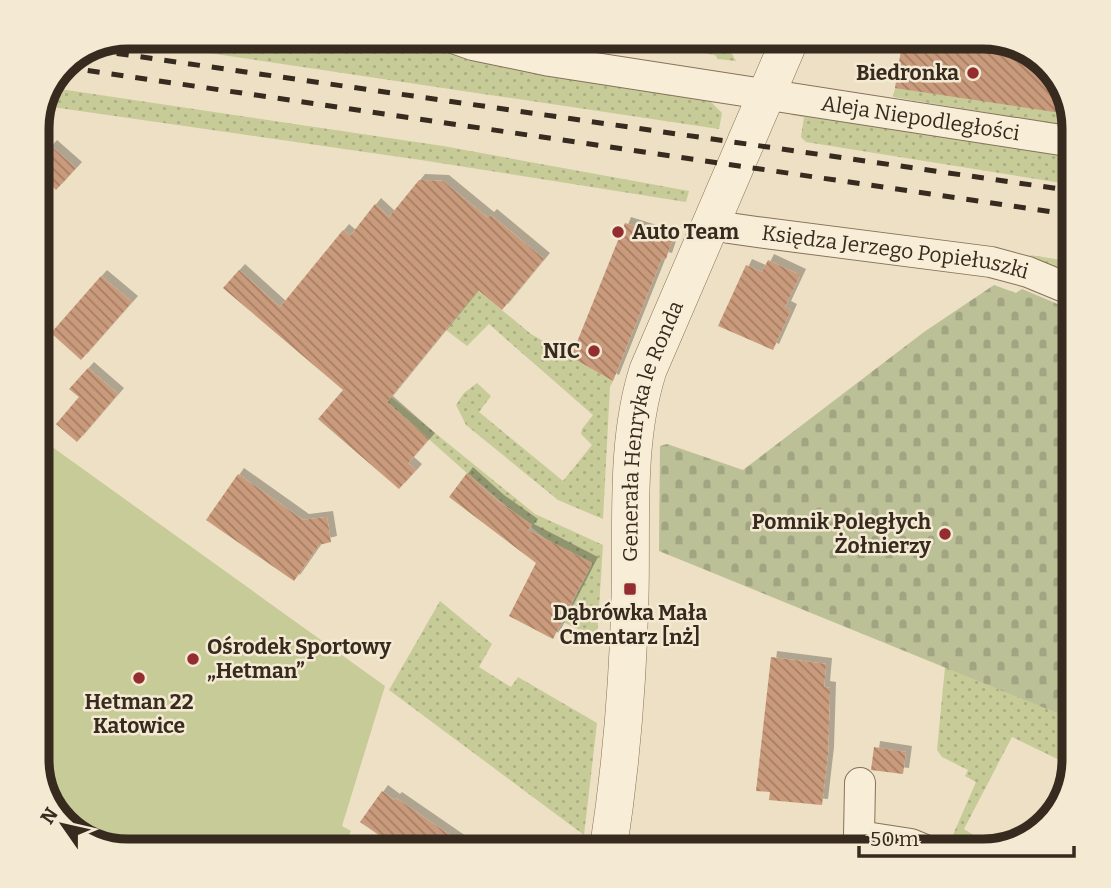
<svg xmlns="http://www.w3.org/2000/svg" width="1111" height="888" viewBox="0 0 1111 888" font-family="Bitter,serif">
<defs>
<pattern id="grass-dots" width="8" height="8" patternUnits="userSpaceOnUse" patternTransform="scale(1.75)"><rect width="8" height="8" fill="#c6cb98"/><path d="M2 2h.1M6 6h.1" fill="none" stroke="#abae83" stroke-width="1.8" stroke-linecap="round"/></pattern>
<pattern id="cemetery-stones" width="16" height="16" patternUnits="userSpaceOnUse" patternTransform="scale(1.75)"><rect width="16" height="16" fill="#bbc097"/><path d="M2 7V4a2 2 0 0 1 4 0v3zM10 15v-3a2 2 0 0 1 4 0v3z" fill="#a1a582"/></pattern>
<pattern id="building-back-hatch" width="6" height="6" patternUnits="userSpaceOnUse" patternTransform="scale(1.75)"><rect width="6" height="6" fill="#ca9a7b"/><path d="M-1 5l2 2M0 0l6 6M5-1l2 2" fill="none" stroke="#a57e64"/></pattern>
<filter id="shadow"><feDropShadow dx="6" dy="-6" stdDeviation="0" flood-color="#0004"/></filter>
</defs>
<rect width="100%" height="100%" fill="#ede0c4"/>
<path fill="url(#grass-dots)" d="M128 37H252L319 46 408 41 486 60 709 100 722 113 719 129 121 40Z
M661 37H722L736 61 718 59 715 55 657 46Z
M53 88 443 146 689 191 686 202 421 160 45 106Z
M895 88 1061 99 1074 127 893 97Z
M796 110 1074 152V185L806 142 801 137 804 117 791 115Z
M1030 255 1074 262V275L1039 261Z
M475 288 531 334 613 381 610 387 603 519 558 500 466 425 456 405 464 393 477 383 491 396 479 412 563 481 592 445 581 434 582 429 593 415 489 324 467 346 446 330 461 311 458 308Z
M281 308 535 514 603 545 597 638 563 622 592 563 548 541 467 473Z
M440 601 492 644 479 667 511 687 518 677 597 723 584 835 389 690Z
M945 667 1074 720V760L1072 766 1012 737 964 829 975 836 971 844 967 845 952 837 976 782 965 776 968 770 942 757 937 750Z"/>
<path fill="url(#cemetery-stones)" d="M994 285 1016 293 1022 289 1074 311V720L659 551 660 446 667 444 743 470 924 332Z"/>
<path fill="#c6cb98" d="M37 436 385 686 342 826 351 831 341 851H128L68 829 37 766Z"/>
<path fill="url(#building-back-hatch)" filter="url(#shadow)" d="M903 37H983L1043 59 1068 114 895 88Z
M51 146 76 168 56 190 37 172V162Z
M419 180 443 181 488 218 491 215 544 259 502 310 478 290 387 402 429 439 408 463 416 470 399 489 318 419 343 390 223 288 239 270 280 307 343 230 350 236 375 204 389 217Z
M625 223 673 238 666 259 662 258 613 381 571 357Z
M768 260 800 275 785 307 791 310 773 350 718 326 746 265 762 272Z
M101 276 132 302 81 360 51 333Z
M88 368 118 394 77 442 56 424 79 397 69 389Z
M467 473 498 501 532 525 528 530 592 563 553 639 509 616 536 563 449 497Z
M238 474 303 520 327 517 331 542 319 545 294 581 206 520Z
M771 657 826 664 824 687 830 688 828 753 822 805 769 800 770 792 756 791Z
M874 747 906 752 903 774 871 770Z
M382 791 394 800 396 798 473 851H402L360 822Z"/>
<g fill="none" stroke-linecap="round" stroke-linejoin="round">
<g stroke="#87715b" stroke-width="32">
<g id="minor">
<path id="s1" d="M450 37 473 45 550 61 1074 142"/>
<path id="s2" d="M712 222 729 228 757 232 991 262 1028 272 1074 291"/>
<path d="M859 836 911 844 928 851"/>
<path d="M855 851 859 836 860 783"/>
</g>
</g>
<g stroke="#87715b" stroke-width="38">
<g id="tertiary">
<path id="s3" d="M608 851C621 767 628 682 630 597 632 522 625 442 648 370L791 37"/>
</g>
</g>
<use href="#minor" stroke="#f8edd7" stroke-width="30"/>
<use href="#tertiary" stroke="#f8edd7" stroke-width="37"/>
<path stroke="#372a1e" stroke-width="5" stroke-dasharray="12 12" stroke-linecap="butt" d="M93 50 1074 191
M64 67 1074 215"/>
</g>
<g fill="#942d2f" stroke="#f4ead3" stroke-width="2.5">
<circle cx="973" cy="73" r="7"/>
<circle cx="618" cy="232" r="7"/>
<circle cx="594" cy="351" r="7"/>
<circle cx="945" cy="534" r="7"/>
<rect x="623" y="582" width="14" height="14" rx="3.5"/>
<circle cx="193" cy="659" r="7"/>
<circle cx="139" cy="678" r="7"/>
</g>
<g text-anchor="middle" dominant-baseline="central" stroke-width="5" stroke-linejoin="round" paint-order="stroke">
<g font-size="21" font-weight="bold" fill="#372a1e" stroke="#f4ead3" text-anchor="end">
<text x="959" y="73">Biedronka</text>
<text x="632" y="232" text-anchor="start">Auto Team</text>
<text x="580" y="351">NIC</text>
<text x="931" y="522">Pomnik Poległych<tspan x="931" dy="24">Żołnierzy</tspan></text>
<text x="630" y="613" text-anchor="middle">Dąbrówka Mała<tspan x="630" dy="24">Cmentarz [nż]</tspan></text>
<text x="207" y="647" text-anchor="start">Ośrodek Sportowy<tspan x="207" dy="24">„Hetman”</tspan></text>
<text x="139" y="702" text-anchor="middle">Hetman 22<tspan x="139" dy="24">Katowice</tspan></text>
</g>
<g font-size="21" fill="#372a1e" stroke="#f4ead3">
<text stroke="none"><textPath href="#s1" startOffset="478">Aleja Niepodległości</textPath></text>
<text stroke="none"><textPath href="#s2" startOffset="186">Księdza Jerzego Popiełuszki</textPath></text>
<text stroke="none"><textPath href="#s3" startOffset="424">Generała Henryka le Ronda</textPath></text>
</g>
</g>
<path d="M0 0H1111V888H0ZM128 49H983A79 79 0 0 1 1062 128V760A79 79 0 0 1 983 839H128A79 79 0 0 1 49 760V128A79 79 0 0 1 128 49Z" fill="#f4ead3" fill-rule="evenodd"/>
<path fill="none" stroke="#372a1e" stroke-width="9" d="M128 49H983A79 79 0 0 1 1062 128V760A79 79 0 0 1 983 839H128A79 79 0 0 1 49 760V128A79 79 0 0 1 128 49Z"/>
<g transform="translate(63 825) rotate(304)" stroke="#f4ead3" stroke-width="5" paint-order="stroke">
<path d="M0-5L12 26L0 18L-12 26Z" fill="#372a1e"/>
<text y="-10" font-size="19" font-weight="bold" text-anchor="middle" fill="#372a1e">N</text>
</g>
<path d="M859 846v10h215v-10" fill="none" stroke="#372a1e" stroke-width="3.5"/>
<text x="870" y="846" font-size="21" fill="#372a1e" stroke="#f4ead3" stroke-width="5" paint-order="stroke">50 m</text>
</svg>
